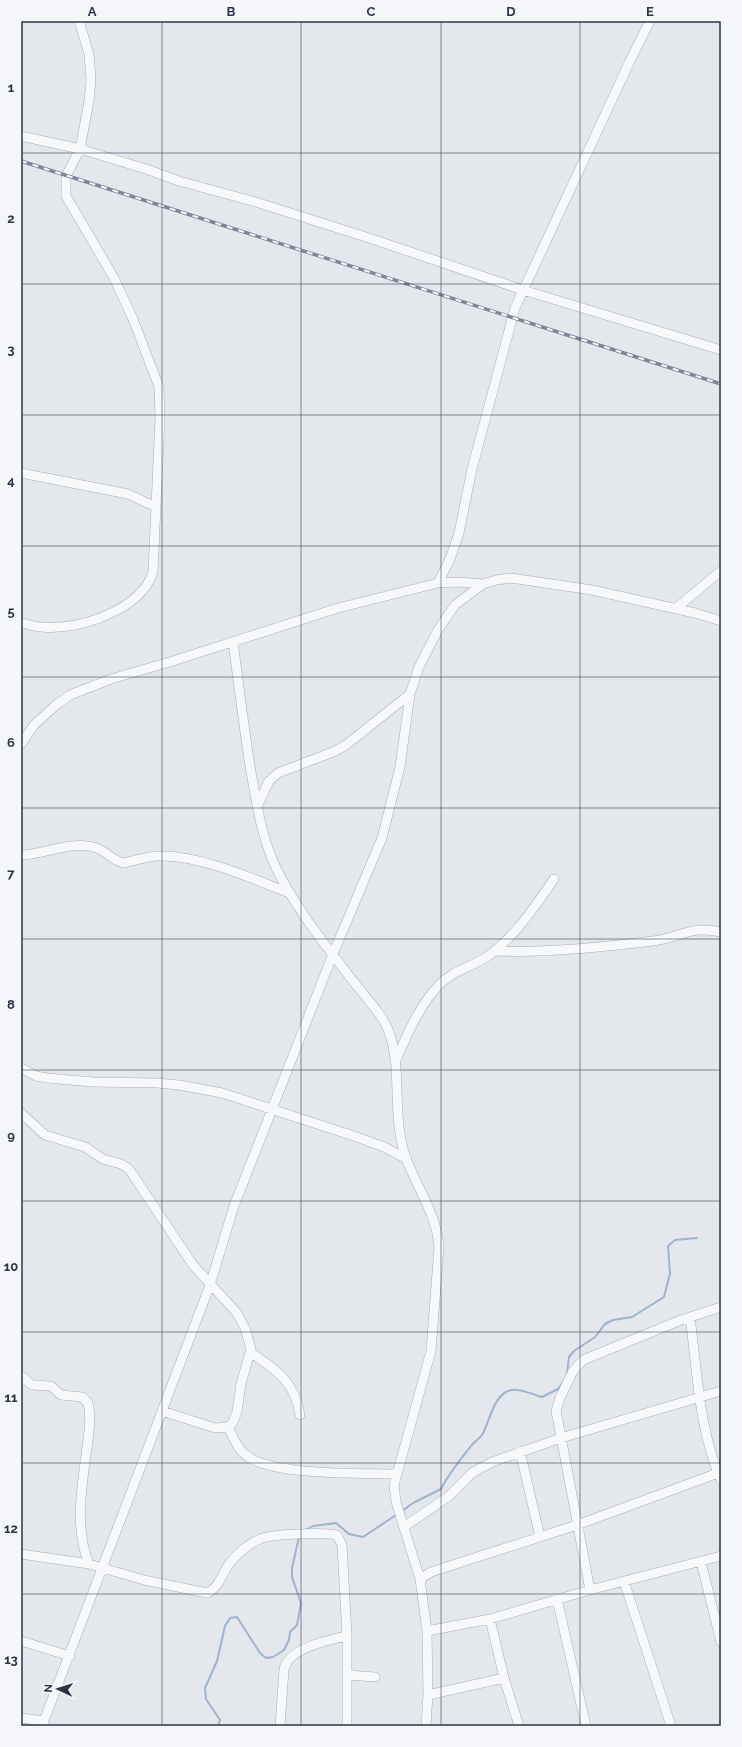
<svg xmlns="http://www.w3.org/2000/svg" width="742" height="1747" viewBox="0 0 742 1747" font-family="Raleway,sans-serif">
<rect width="100%" height="100%" fill="#e4e7ec"/>
<g fill="none" stroke-linecap="round" stroke-linejoin="round">
<path stroke="#9fb4cc" stroke-width="2" d="M567 1374 569 1357 574 1351 595 1337 605 1324 613 1320 632 1317 664 1297 670 1274 668 1246 675 1240 697 1238
M402 1511 413 1503 441 1489C449 1473 460 1460 471 1446 474 1442 479 1439 482 1435 489 1423 493 1399 506 1392 517 1386 531 1394 542 1397L558 1389 563 1382
M304 1531 313 1526 336 1523 349 1534 363 1537 396 1515
M218 1726 220 1720 206 1699 205 1688 217 1661 225 1626 230 1618 237 1617 260 1653 266 1658 273 1657 284 1650 289 1640 290 1632 297 1625 301 1603 292 1577V1568L299 1537"/>
<g stroke="#a9aeb7" stroke-width="10">
<path id="street" d="M21 136 80 149 146 169 179 181 259 203 372 239 523 290 721 350
M21 473 128 494 147 503 156 506
M438 583 450 559 459 533 472 469 515 308 630 61 650 21
M675 609 721 571
M21 623C28 624 35 627 42 627 78 631 141 610 153 572L160 418 159 387 133 319 114 278 66 196V176L80 149 89 101 91 80 89 54 79 21
M233 642C239 686 244 729 251 772 257 806 262 839 277 870 295 907 328 949 353 981 365 997 382 1013 389 1032 403 1071 391 1116 406 1158 417 1188 437 1215 439 1247L431 1351 394 1485 396 1502 420 1579
M21 744 34 725 56 705 70 695 111 679 173 661 338 608 438 583 458 582 483 584
M257 807 269 781 278 773 333 752 346 745 410 694
M21 855C45 854 70 841 94 847 106 850 112 861 124 863 135 860 146 857 157 856 198 854 251 878 289 893
M495 951C547 953 601 947 653 941 681 938 688 925 721 932
M395 1062C407 1036 418 1007 439 985 452 971 472 967 488 956 516 936 535 906 554 879
M21 1068 36 1076 47 1078 93 1082 157 1083 179 1085 222 1093 354 1136 384 1147 407 1159
M21 1113 45 1135 85 1147 103 1159 121 1164 129 1169 193 1265 237 1313 245 1328 251 1349 241 1384 237 1412 233 1422 228 1427 215 1428 162 1411
M690 1317C697 1369 699 1431 721 1480
M251 1353C277 1370 295 1382 300 1415
M21 1376 32 1385 51 1386 61 1395 82 1397 88 1403C92 1419 88 1438 86 1455 81 1492 75 1529 89 1564
M228 1427C233 1436 237 1449 246 1455 270 1476 362 1473 396 1474
M520 1451 540 1537
M404 1527 449 1496 472 1473 492 1462 561 1438 721 1391
M21 1554 89 1564 144 1580 207 1593C219 1588 222 1574 229 1564 237 1554 248 1544 260 1539 271 1534 325 1532 337 1535L342 1545 347 1636V1726
M701 1562 721 1642
M624 1581 671 1726
M590 1590 558 1421 556 1411 560 1398 573 1371 583 1360 681 1320 721 1307
M557 1599 586 1726
M490 1619 504 1678 519 1726
M427 1631 420 1579 431 1572 577 1525 721 1472
M21 1641 70 1656
M348 1675 375 1677
M428 1695 504 1678
M21 1718 43 1721
M42 1726 210 1285 234 1206 333 954 382 838 400 767 410 694 419 667 438 630 455 605 483 584 496 580 511 578 592 590 695 613 721 621
M280 1726 284 1670C287 1648 330 1640 347 1636
M426 1726 428 1695 427 1631 490 1619 590 1590 721 1556"/>
</g>
<use href="#street" stroke="#f7f8fa" stroke-width="9"/>
<g stroke="#7d8696" stroke-width="3.5">
<path id="rail" d="M21 161 721 384"/>
</g>
<use href="#rail" stroke="#f4f6f9" stroke-width="2" stroke-dasharray="6" stroke-linecap="butt"/>
</g>
<path fill="none" stroke="#2b3445" stroke-width="1" stroke-opacity="0.55" d="M162 21V1726M301 21V1726M441 21V1726M580 21V1726M21 153H721M21 284H721M21 415H721M21 546H721M21 677H721M21 808H721M21 939H721M21 1070H721M21 1201H721M21 1332H721M21 1463H721M21 1594H721"/>
<rect width="742" height="1747" fill="none" stroke="#f4f6f9" stroke-width="44"/>
<g transform="translate(58 1689) rotate(274)" stroke="#f4f6f9" stroke-width="3" paint-order="stroke">
<path d="M0-3L7 15L0 10L-7 15Z" fill="#2b3445"/>
<text y="-6" font-size="11" font-weight="bold" text-anchor="middle" fill="#2b3445">N</text>
</g>
<rect x="22" y="22" width="698" height="1703" fill="none" stroke="#2b3445" stroke-width="1.5"/>
<g font-size="13" text-anchor="middle" font-weight="bold" fill="#2b3445">
<text x="92" y="16">A</text>
<text x="231" y="16">B</text>
<text x="371" y="16">C</text>
<text x="511" y="16">D</text>
<text x="650" y="16">E</text>
<text x="11" y="92">1</text>
<text x="11" y="223">2</text>
<text x="11" y="354">3</text>
<text x="11" y="485">4</text>
<text x="11" y="616">5</text>
<text x="11" y="747">6</text>
<text x="11" y="878">7</text>
<text x="11" y="1009">8</text>
<text x="11" y="1140">9</text>
<text x="11" y="1271">10</text>
<text x="11" y="1402">11</text>
<text x="11" y="1533">12</text>
<text x="11" y="1664">13</text>
</g>
</svg>
